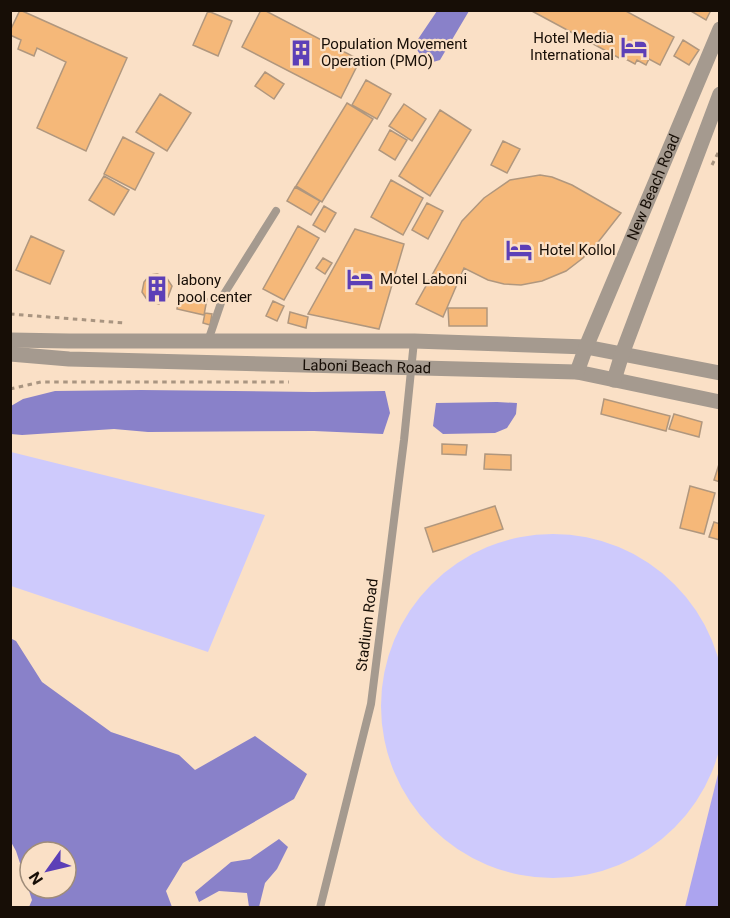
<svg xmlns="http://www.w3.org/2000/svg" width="730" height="918" viewBox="0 0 730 918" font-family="Roboto,sans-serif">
<rect width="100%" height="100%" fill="#fae0c6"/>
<path fill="#cecafc" d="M11 452 265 515 208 652 11 586Z
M381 706a172 172 0 1 1 344 0a172 172 0 1 1-344 0Z"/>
<path fill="#aca4ef" d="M719 770V907H685Z"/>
<path fill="#8981c9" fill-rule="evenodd" d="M437 11H469L440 60 426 64 414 45Z
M141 390 313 392 385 391 390 413 383 434 314 431 148 432 114 429 22 435 11 434V406L23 399 55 391Z
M497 402 517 403 516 414 507 428 495 433 443 434 433 426 436 403Z
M10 638 16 641 42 682 111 732 179 755 195 770 255 736 307 774 294 799 183 863 166 891 172 907H29L32 900 16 851 11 842ZM30 852H66V888H30Z
M279 839 288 847 277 869 265 883 259 907H249L247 893 219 891 199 902 195 892 231 862 250 859Z"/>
<path fill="#f5b879" stroke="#b0977e" stroke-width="1.5" d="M20 10 127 58 86 151 37 128 66 62 37 48 34 56 18 49 21 40 10 35V31Z
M261 10H264L360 60 341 98 242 47Z
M530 10H624L674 37 660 65 649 59 646 65 637 60 635 64 622 57 621 59Z
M689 10H711L706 20Z
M208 11 232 21 218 56 193 45Z
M683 40 699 50 689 65 674 56Z
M265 72 284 84 274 99 255 86Z
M366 80 391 94 377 119 352 105Z
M160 94 191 113 167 151 136 132Z
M347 103 373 119 322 202 296 186Z
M404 104 426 119 412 141 389 126Z
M440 110 471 130 430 196 399 176Z
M390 130 407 140 395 160 379 150Z
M123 137 154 153 135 190 104 174Z
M503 141 520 149 507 173 491 165Z
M540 175 552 177 572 185 621 213 599 241 583 258 566 271 542 281 521 285 504 284 488 280 464 268 443 317 416 304 462 221 484 198 510 180Z
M104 176 129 190 114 215 89 200Z
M391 180 423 198 403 235 371 217Z
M295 187 320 201 311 215 287 201Z
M427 203 443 211 428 239 412 230Z
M324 206 336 213 325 232 313 225Z
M298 226 319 238 284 300 263 289Z
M355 229 404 244 379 329 308 314Z
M31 236 64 251 50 284 16 270Z
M323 258 332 263 325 274 316 268Z
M157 274 166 277 172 286 168 297 159 304 148 301 142 292 144 282 150 275Z
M180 293 207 299 204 315 177 309Z
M273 301 284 306 277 321 266 316Z
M448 308H487V326H449Z
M290 312 308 317 306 328 288 323Z
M205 313 212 314 210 325 203 323Z
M604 399 670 416 666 431 601 414Z
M674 414 702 422 699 437 669 429Z
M442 444 467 445 466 455 442 454Z
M485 454 511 455V470L484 469Z
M720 461V482L714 480Z
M690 486 715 493 704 534 680 528Z
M495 506 503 529 433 552 425 528Z
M714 522 720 524V540L709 537Z"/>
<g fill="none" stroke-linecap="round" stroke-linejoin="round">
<path stroke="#a99581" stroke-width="3" stroke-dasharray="4.5 4.5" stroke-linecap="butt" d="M712 165 720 149
M10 314 125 323
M10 389 41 382H289"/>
<path stroke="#a59a8f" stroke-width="8" d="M208 341 224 294 276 211
M320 908 371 704 404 440 414 341"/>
<g stroke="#a59a8f" stroke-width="15">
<path d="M10 340 69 341H414L586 347 720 373"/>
<path id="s1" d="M10 354 69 359 577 372 720 402"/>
<path id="s2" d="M577 372 586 347 720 29"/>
<path d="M614 380 622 354 720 94"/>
</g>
</g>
<defs>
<g id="hotel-bare" transform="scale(2.07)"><path d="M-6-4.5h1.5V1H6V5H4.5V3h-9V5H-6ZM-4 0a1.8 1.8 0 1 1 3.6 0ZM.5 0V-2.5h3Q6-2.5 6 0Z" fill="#5c3fb7" stroke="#fae0c6" stroke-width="2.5" paint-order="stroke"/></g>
<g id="building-bare" transform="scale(2.07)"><path d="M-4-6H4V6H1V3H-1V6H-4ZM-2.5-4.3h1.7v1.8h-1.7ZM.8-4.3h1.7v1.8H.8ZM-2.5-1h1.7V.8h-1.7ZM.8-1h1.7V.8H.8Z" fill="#5c3fb7" stroke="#fae0c6" stroke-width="2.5" paint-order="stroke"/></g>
</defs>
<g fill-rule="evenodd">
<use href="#hotel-bare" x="634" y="47"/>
<use href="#building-bare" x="301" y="53"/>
<use href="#hotel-bare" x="519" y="250"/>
<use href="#hotel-bare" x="360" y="279"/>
<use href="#building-bare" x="157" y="289"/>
</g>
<g text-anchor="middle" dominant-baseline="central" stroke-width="4.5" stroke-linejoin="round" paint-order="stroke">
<g font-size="15" fill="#170e06" stroke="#fae0c6" text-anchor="start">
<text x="614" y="38" text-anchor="end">Hotel Media<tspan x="614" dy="17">International</tspan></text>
<text x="321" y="44">Population Movement<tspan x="321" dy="17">Operation (PMO)</tspan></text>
<text x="539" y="250">Hotel Kollol</text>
<text x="380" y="279">Motel Laboni</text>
<text x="177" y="280">labony<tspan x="177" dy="17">pool center</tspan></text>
</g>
<g font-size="15" fill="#170e06" stroke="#fae0c6">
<text stroke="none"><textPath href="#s2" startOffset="200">New Beach Road</textPath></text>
<text stroke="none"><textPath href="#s1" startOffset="357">Laboni Beach Road</textPath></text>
<text transform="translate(367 625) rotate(-83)">Stadium Road</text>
</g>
</g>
<rect width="730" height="918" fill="none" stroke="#170e06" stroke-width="24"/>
<g transform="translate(48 870) rotate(236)"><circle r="28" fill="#fae0c6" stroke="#9f8c79" stroke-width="1.5"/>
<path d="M0-4.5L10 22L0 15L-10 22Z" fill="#5c3fb7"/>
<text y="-9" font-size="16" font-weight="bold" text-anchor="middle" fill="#170e06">N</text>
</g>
</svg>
